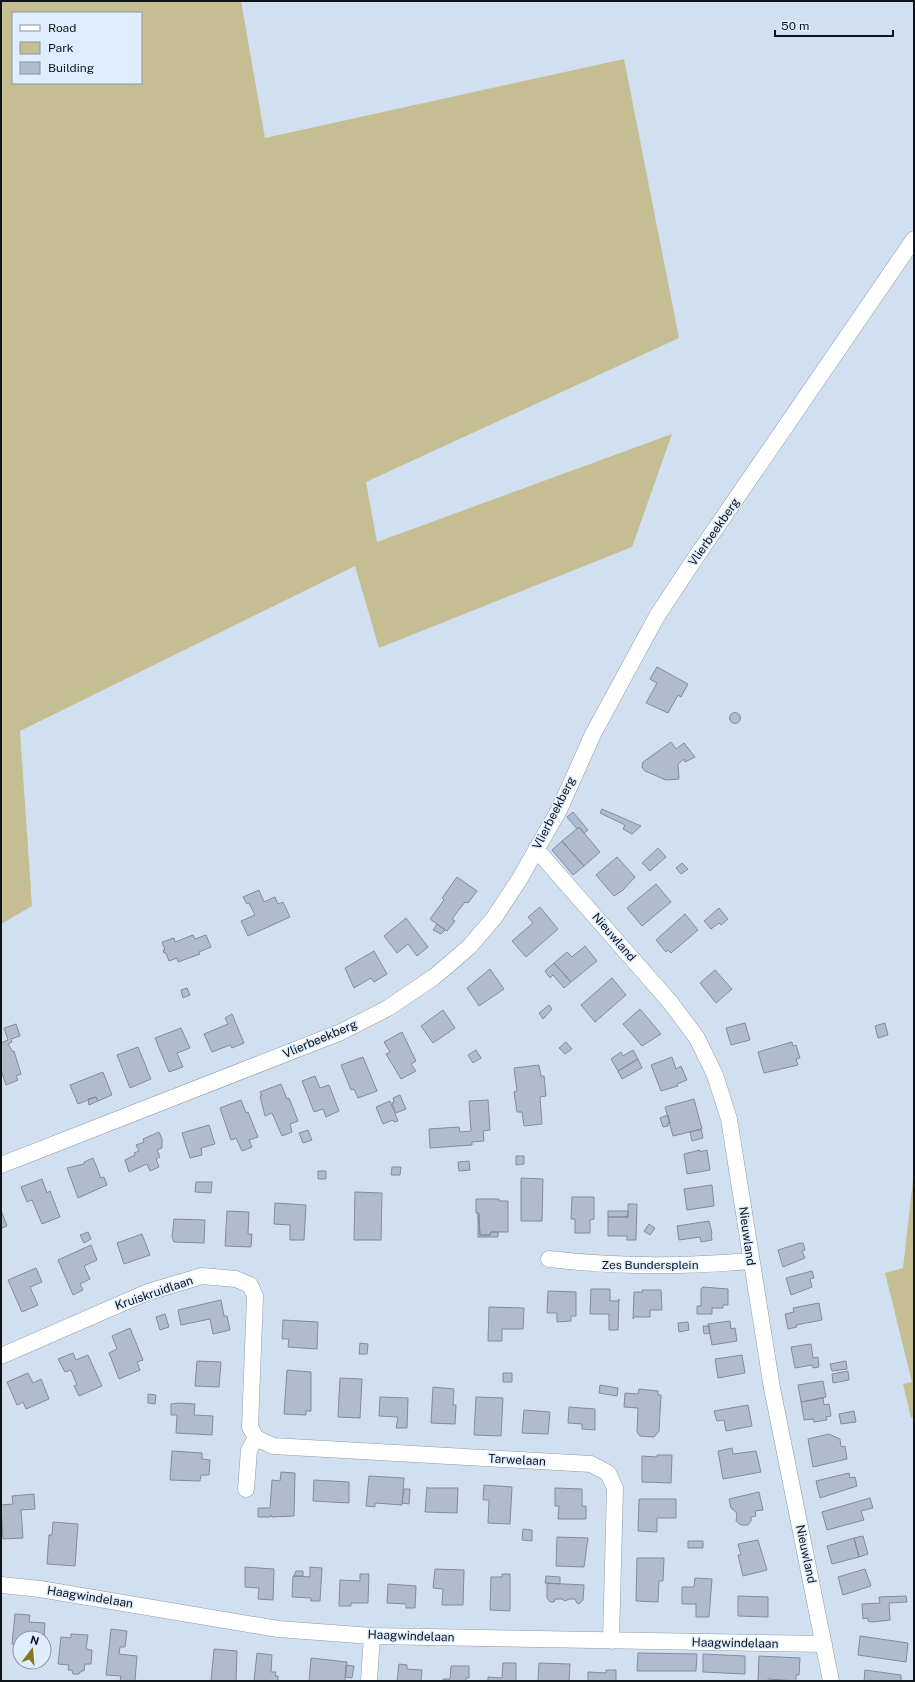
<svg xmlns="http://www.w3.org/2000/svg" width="915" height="1682" viewBox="0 0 915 1682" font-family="'Public Sans',sans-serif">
<rect width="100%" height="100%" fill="#d1e0f1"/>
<path fill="#c6be93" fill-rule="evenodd" d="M1 1H241L265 138 624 59 679 338 366 482 377 542 672 434 632 547 379 648 355 566 20 731 32 906 1 924ZM13 13H141V83H13Z
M914 1171V1417L911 1418 903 1384 912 1382 885 1273 903 1268Z"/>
<path fill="#aebccd" stroke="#808d9d" d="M657 667 688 684 681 697 678 695 668 713 646 703 657 683 650 679Z
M729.5 718a5.5 5.5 0 1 1 11 0a5.5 5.5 0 1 1-11 0Z
M671 742 676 749 684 743 695 757 685 762 684 759 678 764 679 779 666 780 645 771 642 767 643 762Z
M602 809 641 826 632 834 623 829 625 825 600 813Z
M573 812 588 830 584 833 579 827 577 829 567 817Z
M579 827 600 852 584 866 562 841Z
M562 841 584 866 573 875 552 850Z
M658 848 666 857 650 871 642 863Z
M617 857 635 877 623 890 614 896 596 875Z
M682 863 688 869 681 874 676 868Z
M457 877 477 891 468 903 465 902 452 919 455 921 447 931 430 919 444 900 442 898Z
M656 884 671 902 642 926 627 908Z
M259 890 264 902 275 897 278 904 283 902 290 917 248 936 241 921 255 915 249 903 247 904 243 897Z
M540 907 558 929 526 957 512 941 533 923 528 917Z
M719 908 728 919 721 925 719 923 711 929 704 921Z
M685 914 698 930 671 953 668 950 666 952 656 940Z
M406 918 428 947 417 956 408 944 397 953 384 936Z
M437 924 445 930 441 934 433 930Z
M193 935 195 939 206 935 211 947 199 952 200 954 178 962 177 958 169 961 166 953H164L163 950H165L162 942 174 938 175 942Z
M585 946 597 961 571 982 554 963 567 952 572 957Z
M374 951 387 974 374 982 371 978 354 988 345 968Z
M554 963 571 982 564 988 553 975 550 978 545 971Z
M490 969 504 989 479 1006 467 988Z
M715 970 732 989 716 1003 700 983Z
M612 978 626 995 595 1022 581 1005Z
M187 988 190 995 183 998 181 990Z
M549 1005 552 1009 543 1019 539 1013Z
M640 1009 661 1034 642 1046 623 1024Z
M443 1010 455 1028 433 1043 421 1026Z
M232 1014 244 1043 232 1048 230 1045 212 1052 204 1034 228 1024 225 1018Z
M745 1023 750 1040 731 1045 726 1028Z
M885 1023 888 1035 878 1038 875 1026Z
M16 1024 20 1036 11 1039 12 1042 8 1044 13 1052 14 1051 21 1074 16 1076 18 1080 6 1085 1 1070V1043L8 1040 4 1028Z
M181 1028 190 1048 177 1053 183 1067 169 1072 155 1038Z
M402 1032 416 1061 411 1064 416 1071 401 1079 386 1054 390 1052 384 1042Z
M566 1042 572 1049 565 1054 559 1048Z
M792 1042 793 1046 796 1045 800 1058 796 1059 798 1065 764 1073 758 1052Z
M138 1047 151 1079 130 1088 117 1055Z
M476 1050 481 1058 473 1063 468 1055Z
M633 1050 638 1059 618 1071 611 1059 621 1052 623 1056Z
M363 1057 377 1091 358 1098 354 1089 351 1090 341 1065Z
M672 1057 676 1069 681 1066 687 1080 677 1084 678 1086 661 1091 651 1065Z
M638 1059 642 1068 622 1079 618 1071Z
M539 1065 541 1076H544L546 1096 540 1097 542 1124 524 1126 522 1112H517L514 1092 517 1091 514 1068Z
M103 1072 112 1095 98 1101 96 1097 78 1104 70 1085Z
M315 1076 320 1088 329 1085 339 1111 326 1117 323 1109 314 1112 302 1081Z
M281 1084 287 1099 289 1098 298 1121 290 1124 292 1132 282 1136 272 1113 265 1116 260 1096H262L260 1092Z
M400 1095 406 1109 396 1113 392 1103 394 1102 393 1098Z
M96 1097 98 1101 89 1105 88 1099Z
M694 1099 702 1129 673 1136 665 1107Z
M241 1100 246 1113 248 1112 258 1137 249 1140 252 1147 242 1151 236 1138 231 1140 220 1108Z
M488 1100 490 1130 483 1131 484 1141 472 1142V1145L430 1148 429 1129 459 1127 460 1132 471 1131 469 1101Z
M390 1101 398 1121 394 1122 393 1120 383 1124 376 1107Z
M668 1115 670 1123H668V1126L663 1127 660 1118Z
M209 1125 215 1144 201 1148 202 1155 190 1158 182 1133Z
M701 1129 703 1138 692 1141 690 1132Z
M308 1130 312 1140 303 1143 299 1133Z
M159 1132 162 1139V1148L157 1150 160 1157 156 1159 159 1167 150 1171 147 1164 129 1172 125 1160 135 1155 134 1153 139 1151 136 1145 144 1142 143 1139Z
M700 1150V1152L707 1150 710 1170 687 1174 684 1154Z
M516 1156H524V1164L516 1165Z
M93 1158 101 1178 104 1177 107 1185 78 1198 67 1168 84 1164V1162Z
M469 1161 470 1170 459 1171 458 1162Z
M392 1167H401L400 1175H391Z
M318 1171H326V1179H318Z
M521 1178 543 1179 542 1221H521Z
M42 1179 47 1193 50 1191 60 1217 42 1224 32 1200 27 1202 21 1187Z
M196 1182H212L211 1193 195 1192Z
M712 1185 714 1206 687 1210 684 1189Z
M355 1192 382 1193 381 1240H354Z
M572 1197H594V1219L590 1220V1233H575V1219H571Z
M476 1199H499V1201H508V1232H491L490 1235H480L479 1213H476Z
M275 1203 306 1205 304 1240H290V1225L274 1224Z
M628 1204H637L636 1240H627V1236H608V1217H628Z
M1 1210 7 1226 2 1228 1 1226Z
M227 1211 249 1212 248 1234H252L251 1247 225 1246Z
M608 1211H628V1217H608Z
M478 1213 480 1235H490L491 1232H498V1237H478Z
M174 1219 205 1220 204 1243 174 1242 172 1237Z
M709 1221 712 1233 711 1234 712 1240 701 1242 700 1237 679 1240 677 1226Z
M649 1224 655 1228 650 1235 644 1231Z
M88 1232 91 1239 84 1243 80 1235Z
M142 1234 150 1255 124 1264 117 1243Z
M800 1243H803L805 1250 802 1251 805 1258 783 1267 778 1250Z
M91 1245 97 1260 84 1266 90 1279 80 1284 83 1290 73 1295 58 1260Z
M36 1268 42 1282 30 1287 38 1305 22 1312 8 1280Z
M812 1271 814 1278 810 1279 812 1287 791 1295 786 1278Z
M703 1287 728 1289V1305H723V1308H712V1314H697V1306H701V1289Z
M591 1289H610V1301H618L619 1299 618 1330H609V1314H590Z
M642 1290H661L662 1310H650V1317H634L633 1319 634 1292H643Z
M548 1291 576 1292V1316H571V1321L557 1322V1313H547Z
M221 1300 224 1316H227L230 1330 213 1334 210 1319 181 1325 178 1310Z
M819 1303 822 1320 796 1325 797 1327 788 1329 785 1314 794 1312 793 1308Z
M489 1307 524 1308 523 1329H502V1341H488Z
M165 1314 169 1327 160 1330 156 1317Z
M283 1320 318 1322 317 1349 288 1347 289 1339H282Z
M730 1321 731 1329 735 1328 737 1341 712 1345 708 1324Z
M688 1322 689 1330 679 1332 678 1323Z
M703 1326H709L710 1333 704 1334Z
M130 1328 143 1360 137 1362 140 1370 119 1379 109 1353 117 1349 112 1336Z
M360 1343 368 1344 367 1354H359Z
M811 1344 813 1358 818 1357 819 1367 813 1368 812 1365 795 1368 791 1347Z
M73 1353 76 1360 88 1355 102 1386 79 1396 74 1386 77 1385 71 1370 65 1372 58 1359Z
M742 1355 745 1373 718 1378 715 1359Z
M197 1361 221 1362 219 1387 195 1386Z
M846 1361 847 1369 832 1371 830 1364Z
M287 1370 311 1372V1411H306V1415L284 1414Z
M848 1371 849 1380 833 1383 832 1374Z
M28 1373 33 1383 41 1379 49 1399 26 1409 23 1402 17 1405 7 1382Z
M503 1373H512V1382H503Z
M340 1378 362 1379 360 1418 338 1417Z
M823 1381 826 1397 801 1402 798 1385Z
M600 1385 618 1388 617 1396 599 1393Z
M433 1387 454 1389 453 1405H456L455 1424 431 1423Z
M639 1389 658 1391V1395H661L659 1431 654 1437 640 1436 637 1432 638 1408 624 1407 625 1393 638 1394Z
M148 1394 156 1395 155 1404 148 1403Z
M380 1397 408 1398 407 1428H396L398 1417 379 1416Z
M476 1397 503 1398 501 1436 474 1435Z
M823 1398 824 1405 829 1404 831 1416 826 1417 827 1420 814 1422 813 1419 804 1420 801 1402Z
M178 1403 195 1404 194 1415 213 1416 212 1435 176 1433 177 1415H171V1404Z
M748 1405 752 1426 726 1431 724 1420 717 1421 714 1411Z
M569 1407 595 1409V1430L582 1429V1424L568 1423Z
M524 1410 550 1412 548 1434 522 1433Z
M854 1411 856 1422 841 1424 839 1414Z
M829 1434 840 1439 841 1447 845 1446 847 1459 813 1467 808 1439Z
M732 1448 733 1454 756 1451 761 1472 723 1479 718 1451Z
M172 1451 202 1453V1459L210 1460 209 1475H201L200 1481 170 1480Z
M657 1455H672L671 1483 642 1482V1456L657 1457Z
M281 1472 295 1473 294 1516 272 1517 271 1515 270 1517H258V1508H270L272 1480 280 1481Z
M849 1473 850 1478 855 1477 857 1486 820 1498 816 1481Z
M369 1476 404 1478 402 1505 375 1503V1507L366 1506Z
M314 1480 349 1482V1503L313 1501Z
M484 1485 512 1487 510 1524 488 1523 489 1500H483Z
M427 1487 428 1488H458L457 1513 425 1512Z
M555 1488 582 1489V1506H586V1519H558L559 1506H555Z
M404 1489H410L409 1504 402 1503Z
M759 1492 763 1510 755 1511 756 1516 751 1517V1521L748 1525H741L736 1521 737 1513 731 1508 729 1499Z
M34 1494 35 1509 21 1510 23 1538 3 1539 1 1505 13 1504 12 1496Z
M870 1498 873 1508 861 1511 864 1520 827 1530 822 1512Z
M639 1499H676V1518H657V1532L638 1531Z
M53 1522 78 1524 75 1566 47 1564 49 1535H52Z
M523 1529 532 1530V1541L522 1540Z
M863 1536 868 1554 859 1557 854 1538Z
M557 1537 588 1538 584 1567 556 1566Z
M854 1538 859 1557 832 1564 827 1546Z
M758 1540 767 1570 743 1576 738 1555H741L738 1544Z
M688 1541H703V1548H688Z
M637 1558H664L663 1581H659L658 1602 636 1601Z
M245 1567 274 1569 273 1600 258 1599 259 1588 245 1587Z
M310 1567 322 1568 320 1601H311V1598L292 1597 293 1576 310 1577Z
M435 1569 464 1570 463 1605H442L443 1589 433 1588Z
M865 1569 871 1586 843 1595 838 1577Z
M296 1571H303V1576H294Z
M360 1574H369L368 1603H351V1606H339L340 1580 360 1581Z
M502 1574H510V1611L490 1610 491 1577H502Z
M546 1576 560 1577V1584L545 1583Z
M695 1578 712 1579 709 1617H696V1604H682V1587H694Z
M547 1583 584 1585 583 1600 579 1604 577 1603 575 1599H569L565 1601 562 1599H555L554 1602H550L547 1598Z
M388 1584 416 1586 415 1608H406V1604L387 1603Z
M738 1596 768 1597V1617L738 1616Z
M906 1596 907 1602 889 1603 890 1620 873 1622 868 1621V1618L863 1619 862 1604 880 1603 879 1597Z
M15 1614 30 1615 29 1622 45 1623 44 1638H20V1645L12 1644Z
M111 1629 127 1631 125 1647H120L119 1654 137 1656 135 1681H120L121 1676 106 1675Z
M71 1634 88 1635 86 1649 92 1650 91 1664H85L84 1671H81L79 1674H73L72 1670H68L69 1665 58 1664 61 1637 71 1638Z
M860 1636 908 1643 906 1662 858 1655Z
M214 1649 237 1651 236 1681H211Z
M257 1653 272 1655 271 1672H276L275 1676H278V1681H254Z
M638 1653 697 1654 696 1671H637Z
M703 1654 745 1656V1674L703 1672Z
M759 1656 800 1658 799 1675H796V1681L768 1679V1681H758Z
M311 1658 347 1662 345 1681H309Z
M503 1663H516V1681H488V1677L502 1678Z
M539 1663 570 1664 569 1681H538Z
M399 1664 407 1665V1669L422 1670 421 1681H397Z
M346 1665 354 1666 352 1678 345 1677Z
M451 1666H469V1678H466V1681H443V1679H450Z
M606 1670H616V1681H588V1672L606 1673Z
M865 1670 901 1675V1681H864Z"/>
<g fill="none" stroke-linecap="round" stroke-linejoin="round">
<g stroke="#8e9bac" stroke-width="17">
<path id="minor" d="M536 849 670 1002 697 1038 715 1075 729 1119 772 1388 831 1681
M1 1165 341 1032 388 1008 434 977 469 947 494 918 519 880 559 810 593 734 657 616 694 560 914 239
M549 1259C617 1267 682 1267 750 1261
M1 1356 148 1292 202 1276 236 1279 250 1285 255 1296 250 1427 256 1438 249 1450 246 1489
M256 1438 273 1446 591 1464 608 1473 615 1488 611 1641
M1 1585 40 1589 278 1629 372 1636 824 1644
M369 1681 372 1636"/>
</g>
<use href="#minor" stroke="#fff" stroke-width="16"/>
</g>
<g text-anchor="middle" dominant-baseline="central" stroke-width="3" stroke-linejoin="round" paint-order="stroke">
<g font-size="12" fill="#0f141a" stroke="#deedff">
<text transform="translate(714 532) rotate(-55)">Vlierbeekberg</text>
<text transform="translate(554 813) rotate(-63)">Vlierbeekberg</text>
<text transform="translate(614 937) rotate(49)">Nieuwland</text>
<text transform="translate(320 1039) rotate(-23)">Vlierbeekberg</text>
<text transform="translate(747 1236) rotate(82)">Nieuwland</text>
<text x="650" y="1265">Zes Bundersplein</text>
<text transform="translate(154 1293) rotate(-19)">Kruiskruidlaan</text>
<text transform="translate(517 1460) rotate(3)">Tarwelaan</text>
<text transform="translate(806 1554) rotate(78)">Nieuwland</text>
<text transform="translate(90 1597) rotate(9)">Haagwindelaan</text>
<text transform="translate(411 1636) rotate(2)">Haagwindelaan</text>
<text transform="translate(735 1643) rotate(1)">Haagwindelaan</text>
</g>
</g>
<rect width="915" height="1682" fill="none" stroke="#0f141a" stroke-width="4"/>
<rect x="12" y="12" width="130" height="72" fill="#deedff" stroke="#8b96a3"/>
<rect x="20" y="25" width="20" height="6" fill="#ffffff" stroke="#8b96a3"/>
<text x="48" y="32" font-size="12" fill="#0f141a">Road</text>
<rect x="20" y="42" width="20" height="12" fill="#c6be93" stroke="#8b96a3"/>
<text x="48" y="52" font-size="12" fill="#0f141a">Park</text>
<rect x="20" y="62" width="20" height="12" fill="#aebccd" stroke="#8b96a3"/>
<text x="48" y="72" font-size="12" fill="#0f141a">Building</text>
<g transform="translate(32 1650) rotate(16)"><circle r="19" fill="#deedff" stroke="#8b96a3"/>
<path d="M0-3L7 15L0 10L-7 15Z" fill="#86761a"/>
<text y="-6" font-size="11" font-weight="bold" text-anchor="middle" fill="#0f141a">N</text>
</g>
<path d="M775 30v6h118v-6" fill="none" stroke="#0f141a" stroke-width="2"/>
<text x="781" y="30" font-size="12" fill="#0f141a" stroke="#deedff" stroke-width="3" paint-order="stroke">50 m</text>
</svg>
